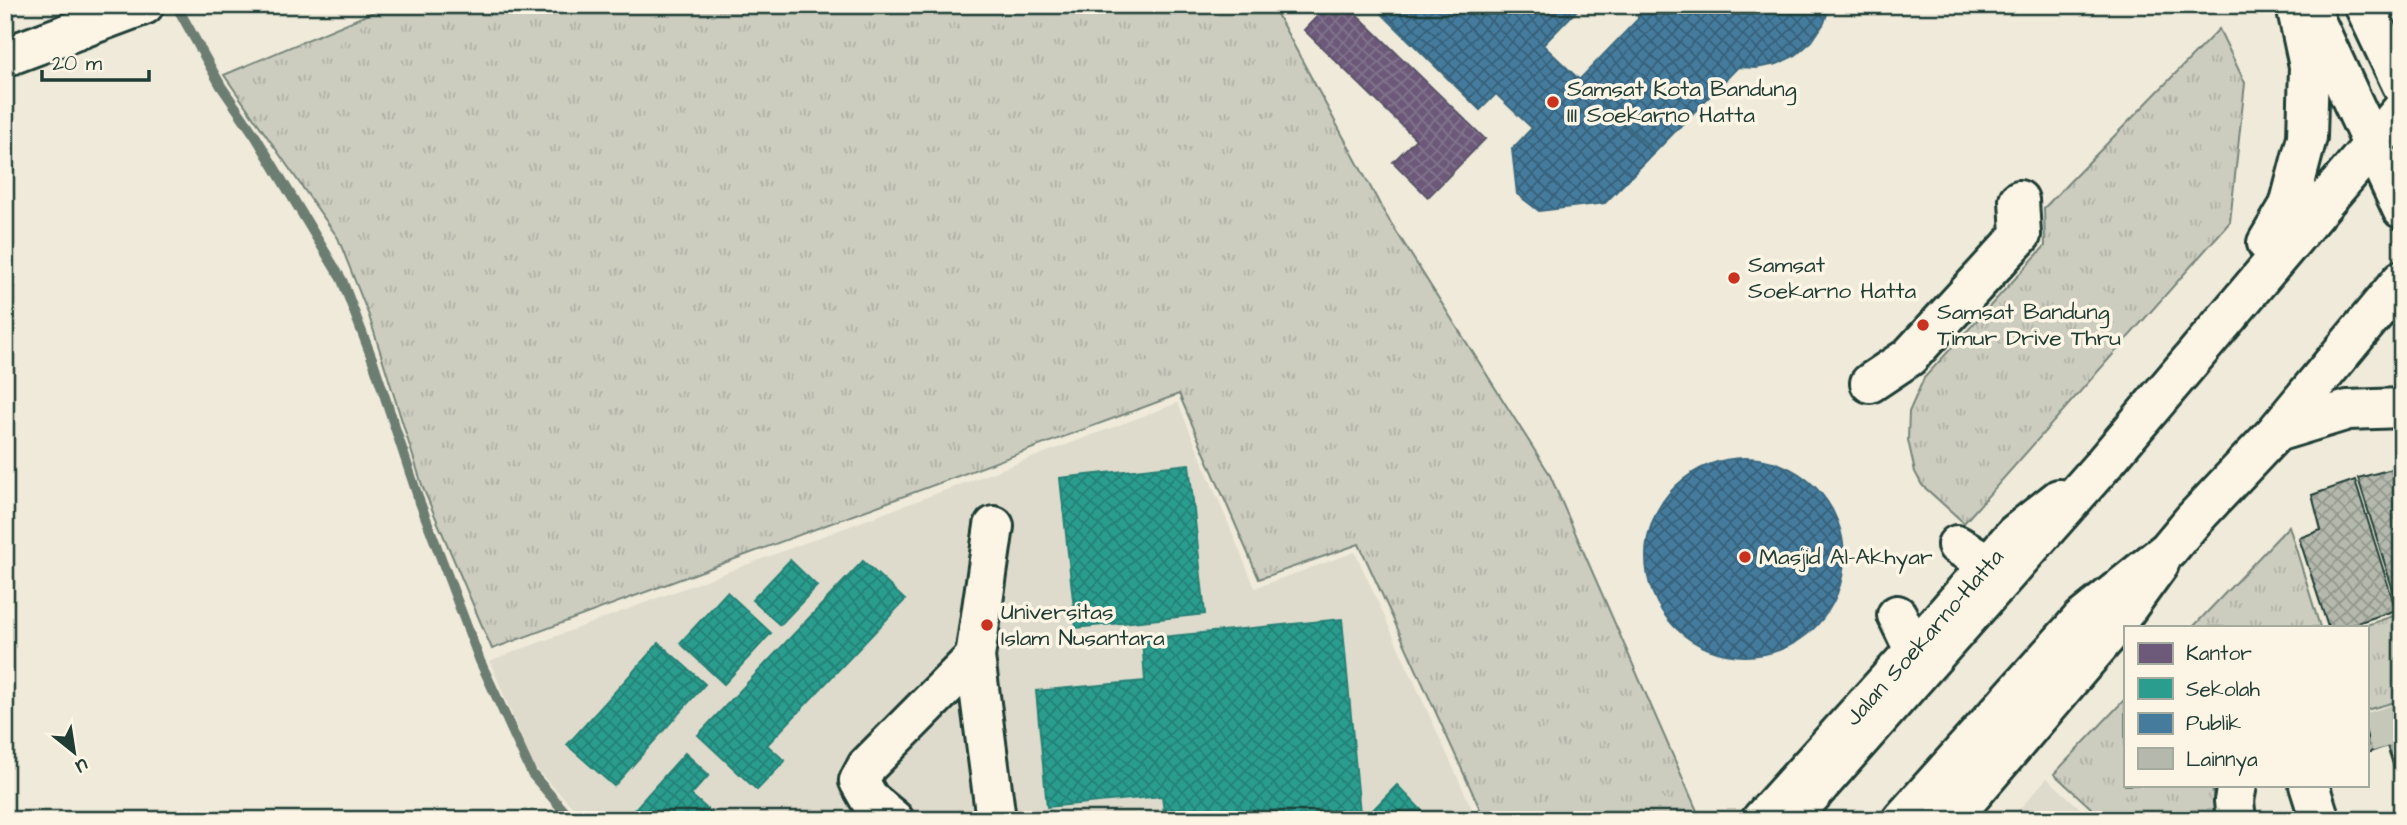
<svg xmlns="http://www.w3.org/2000/svg" width="2407" height="825" viewBox="0 0 2407 825" font-family="'Architects Daughter',sans-serif">
<defs>
<pattern id="grass-tufts" width="24" height="20" patternUnits="userSpaceOnUse" patternTransform="scale(1.75)"><rect width="24" height="20" fill="#cccdbf"/><path d="M3 7l-1-3M5 7V3M7 7l1-3M15 17l-1-3M17 17v-4M19 17l1-3" fill="none" stroke="#afb1a5"/></pattern>
<pattern id="offices-cross-hatch" width="8" height="8" patternUnits="userSpaceOnUse" patternTransform="scale(1.75)"><rect width="8" height="8" fill="#6d597a"/><path d="M0 0l8 8M0 8l8-8" fill="none" stroke="#81748c"/></pattern>
<pattern id="schools-cross-hatch" width="8" height="8" patternUnits="userSpaceOnUse" patternTransform="scale(1.75)"><rect width="8" height="8" fill="#2a9d8f"/><path d="M0 0l8 8M0 8l8-8" fill="none" stroke="#238176"/></pattern>
<pattern id="public-cross-hatch" width="8" height="8" patternUnits="userSpaceOnUse" patternTransform="scale(1.75)"><rect width="8" height="8" fill="#457b9d"/><path d="M0 0l8 8M0 8l8-8" fill="none" stroke="#36617a"/></pattern>
<pattern id="building-cross-hatch" width="8" height="8" patternUnits="userSpaceOnUse" patternTransform="scale(1.75)"><rect width="8" height="8" fill="#b5b9ad"/><path d="M0 0l8 8M0 8l8-8" fill="none" stroke="#93988e"/></pattern>
</defs>
<rect width="100%" height="100%" fill="#efeada"/>
<filter id="ink" filterUnits="userSpaceOnUse"><feTurbulence type="fractalNoise" baseFrequency=".0143" numOctaves="2"/><feDisplacementMap in="SourceGraphic" scale="14" xChannelSelector="R" yChannelSelector="G"/><feConvolveMatrix kernelMatrix="1 2 1 2 8 2 1 2 1" color-interpolation-filters="sRGB"/></filter>
<g filter="url(#ink)">
<path fill="#dedbcc" d="M1178 403 1255 588 1355 552 1477 820H585L533 766 490 661Z
M2047 778 2093 820H2010Z"/>
<path fill="url(#grass-tufts)" stroke="#76857a" stroke-width="2" d="M390 5H1272L1384 212 1549 473 1701 820H1485L1359 544 1259 579 1179 394 492 649 423 488 369 316 338 238 224 75Z
M2219 29 2245 83 2230 222 1964 523 1922 485 1915 472 1908 440 1909 412 1924 378 2045 246 2044 208Z
M2289 526 2320 627H2193Z
M2402 613V700L2367 710V627H2361Z
M2125 699V785H2211L2219 820H2104L2054 774Z"/>
<path fill="url(#offices-cross-hatch)" stroke="#565165" stroke-width="2" d="M1328 5H1347L1485 139 1428 197 1393 162 1416 139 1304 30Z"/>
<path fill="url(#schools-cross-hatch)" stroke="#278074" stroke-width="2" d="M1189 464 1205 614 1076 628 1060 478Z
M790 560 817 586 780 625 752 600Z
M863 561 905 600 767 745 785 761 757 790 698 735Z
M727 592 771 633 724 684 680 643Z
M1342 619 1360 813 1289 820H1165L1162 796 1047 807 1036 691 1145 681 1142 639Z
M659 643 705 684 614 786 567 745Z
M685 753 709 775 691 795 720 820H625Z
M1397 785 1431 820H1363Z"/>
<path fill="url(#public-cross-hatch)" stroke="#3a687e" stroke-width="2" d="M1373 5H1582L1543 45 1655 152 1605 203 1539 211 1517 194 1512 149 1532 128 1496 94 1480 110Z
M1637 5H1830L1824 23 1812 41 1796 55 1777 64 1756 68 1738 67 1655 152 1579 80 1638 19Z
M1646 557a99 99 0 1 1 198 0a99 99 0 1 1-198 0Z"/>
<g fill="none" stroke-linecap="round" stroke-linejoin="round">
<path stroke="#6c7d71" stroke-width="10" d="M176 5 221 86 256 137 342 280 373 361 419 500 480 661 532 774 572 820"/>
</g>
<path fill="url(#building-cross-hatch)" stroke="#1f3d34" stroke-width="2" d="M2396 468 2402 469V601L2397 603 2358 478Z
M2355 480 2396 610 2345 627H2328L2299 538 2321 530 2312 495Z
M2402 713V792L2387 746 2367 753V725Z"/>
<g fill="none" stroke-linecap="round" stroke-linejoin="round">
<path stroke="#c5c7b9" stroke-width="38" stroke-dasharray="38 19" stroke-linecap="butt" d="M2367 733 2402 722"/>
<g stroke="#1f3d34" stroke-width="44">
<path id="minor" d="M5 57 144 5
M1870 383 1909 357 2021 235 2019 200
M1957 545 1989 564
M1897 615 1914 650
M975 657 994 526
M2309 785 2320 820
M894 820 870 800 859 781 867 766 975 657 996 820
M2236 820 2234 801 2237 785"/>
</g>
<g stroke="#1f3d34" stroke-width="44">
<g id="major">
<path d="M2308 5 2402 209"/>
<path d="M2364 5 2402 85"/>
<path id="s1" d="M1761 820 1905 661 2015 534 2059 499"/>
<path d="M1950 820 2107 636 2159 564"/>
</g>
</g>
<g stroke="#1f3d34" stroke-width="44">
<path id="highway" d="M2267 243 2289 206 2307 137 2309 66 2296 5
M2276 432 2348 410 2402 408
M1789 820 2101 467 2402 110
M1902 820 2081 620 2168 550 2194 519 2276 432 2402 280"/>
</g>
<use href="#minor" stroke="#fcf5e5" stroke-width="38"/>
<use href="#major" stroke="#fcf5e5" stroke-width="38"/>
<use href="#highway" stroke="#fcf5e5" stroke-width="38"/>
</g>
</g>
<g fill="#c8321e" stroke="#fcf5e5" stroke-width="2.5">
<circle cx="1553" cy="102" r="7"/>
<circle cx="1734" cy="278" r="7"/>
<circle cx="1923" cy="325" r="7"/>
<circle cx="1745" cy="557" r="7"/>
<circle cx="987" cy="625" r="7"/>
</g>
<g text-anchor="middle" dominant-baseline="central" stroke-width="7" stroke-linejoin="round" paint-order="stroke">
<g font-size="23" fill="#1f3d34" stroke="#fcf5e5" text-anchor="start">
<text x="1567" y="89">Samsat Kota Bandung<tspan x="1567" dy="26">III Soekarno Hatta</tspan></text>
<text x="1748" y="265">Samsat<tspan x="1748" dy="26">Soekarno Hatta</tspan></text>
<text x="1937" y="312">Samsat Bandung<tspan x="1937" dy="26">Timur Drive Thru</tspan></text>
<text x="1759" y="557">Masjid Al-Akhyar</text>
<text x="1001" y="612">Universitas<tspan x="1001" dy="26">Islam Nusantara</tspan></text>
</g>
<g font-size="23" fill="#1f3d34" stroke="#fcf5e5">
<text stroke="none"><textPath href="#s1" startOffset="245">Jalan Soekarno-Hatta</textPath></text>
</g>
</g>
<rect width="2407" height="825" fill="none" stroke="#fcf5e5" stroke-width="28"/>
<rect x="14" y="14" width="2379" height="797" fill="none" stroke="#1f3d34" stroke-width="2.5" filter="url(#ink)"/>
<rect x="2124" y="626" width="245" height="161" fill="#fcf5e5" stroke="#a4ab9e" stroke-width="2"/>
<rect x="2138" y="643" width="35" height="21" fill="#6d597a" stroke="#a4ab9e" stroke-width="2"/>
<text x="2186" y="660" font-size="21" fill="#1f3d34">Kantor</text>
<rect x="2138" y="678" width="35" height="21" fill="#2a9d8f" stroke="#a4ab9e" stroke-width="2"/>
<text x="2186" y="696" font-size="21" fill="#1f3d34">Sekolah</text>
<rect x="2138" y="713" width="35" height="21" fill="#457b9d" stroke="#a4ab9e" stroke-width="2"/>
<text x="2186" y="730" font-size="21" fill="#1f3d34">Publik</text>
<rect x="2138" y="748" width="35" height="21" fill="#b5b9ad" stroke="#a4ab9e" stroke-width="2"/>
<text x="2186" y="766" font-size="21" fill="#1f3d34">Lainnya</text>
<g transform="translate(74 752) rotate(150)" stroke="#fcf5e5" stroke-width="5" paint-order="stroke">
<path d="M0-5L12 26L0 18L-12 26Z" fill="#1f3d34"/>
<text y="-10" font-size="19" font-weight="bold" text-anchor="middle" fill="#1f3d34">U</text>
</g>
<path d="M42 70v10h107v-10" fill="none" stroke="#1f3d34" stroke-width="3.5"/>
<text x="52" y="70" font-size="21" fill="#1f3d34" stroke="#fcf5e5" stroke-width="5" paint-order="stroke">20 m</text>
</svg>
